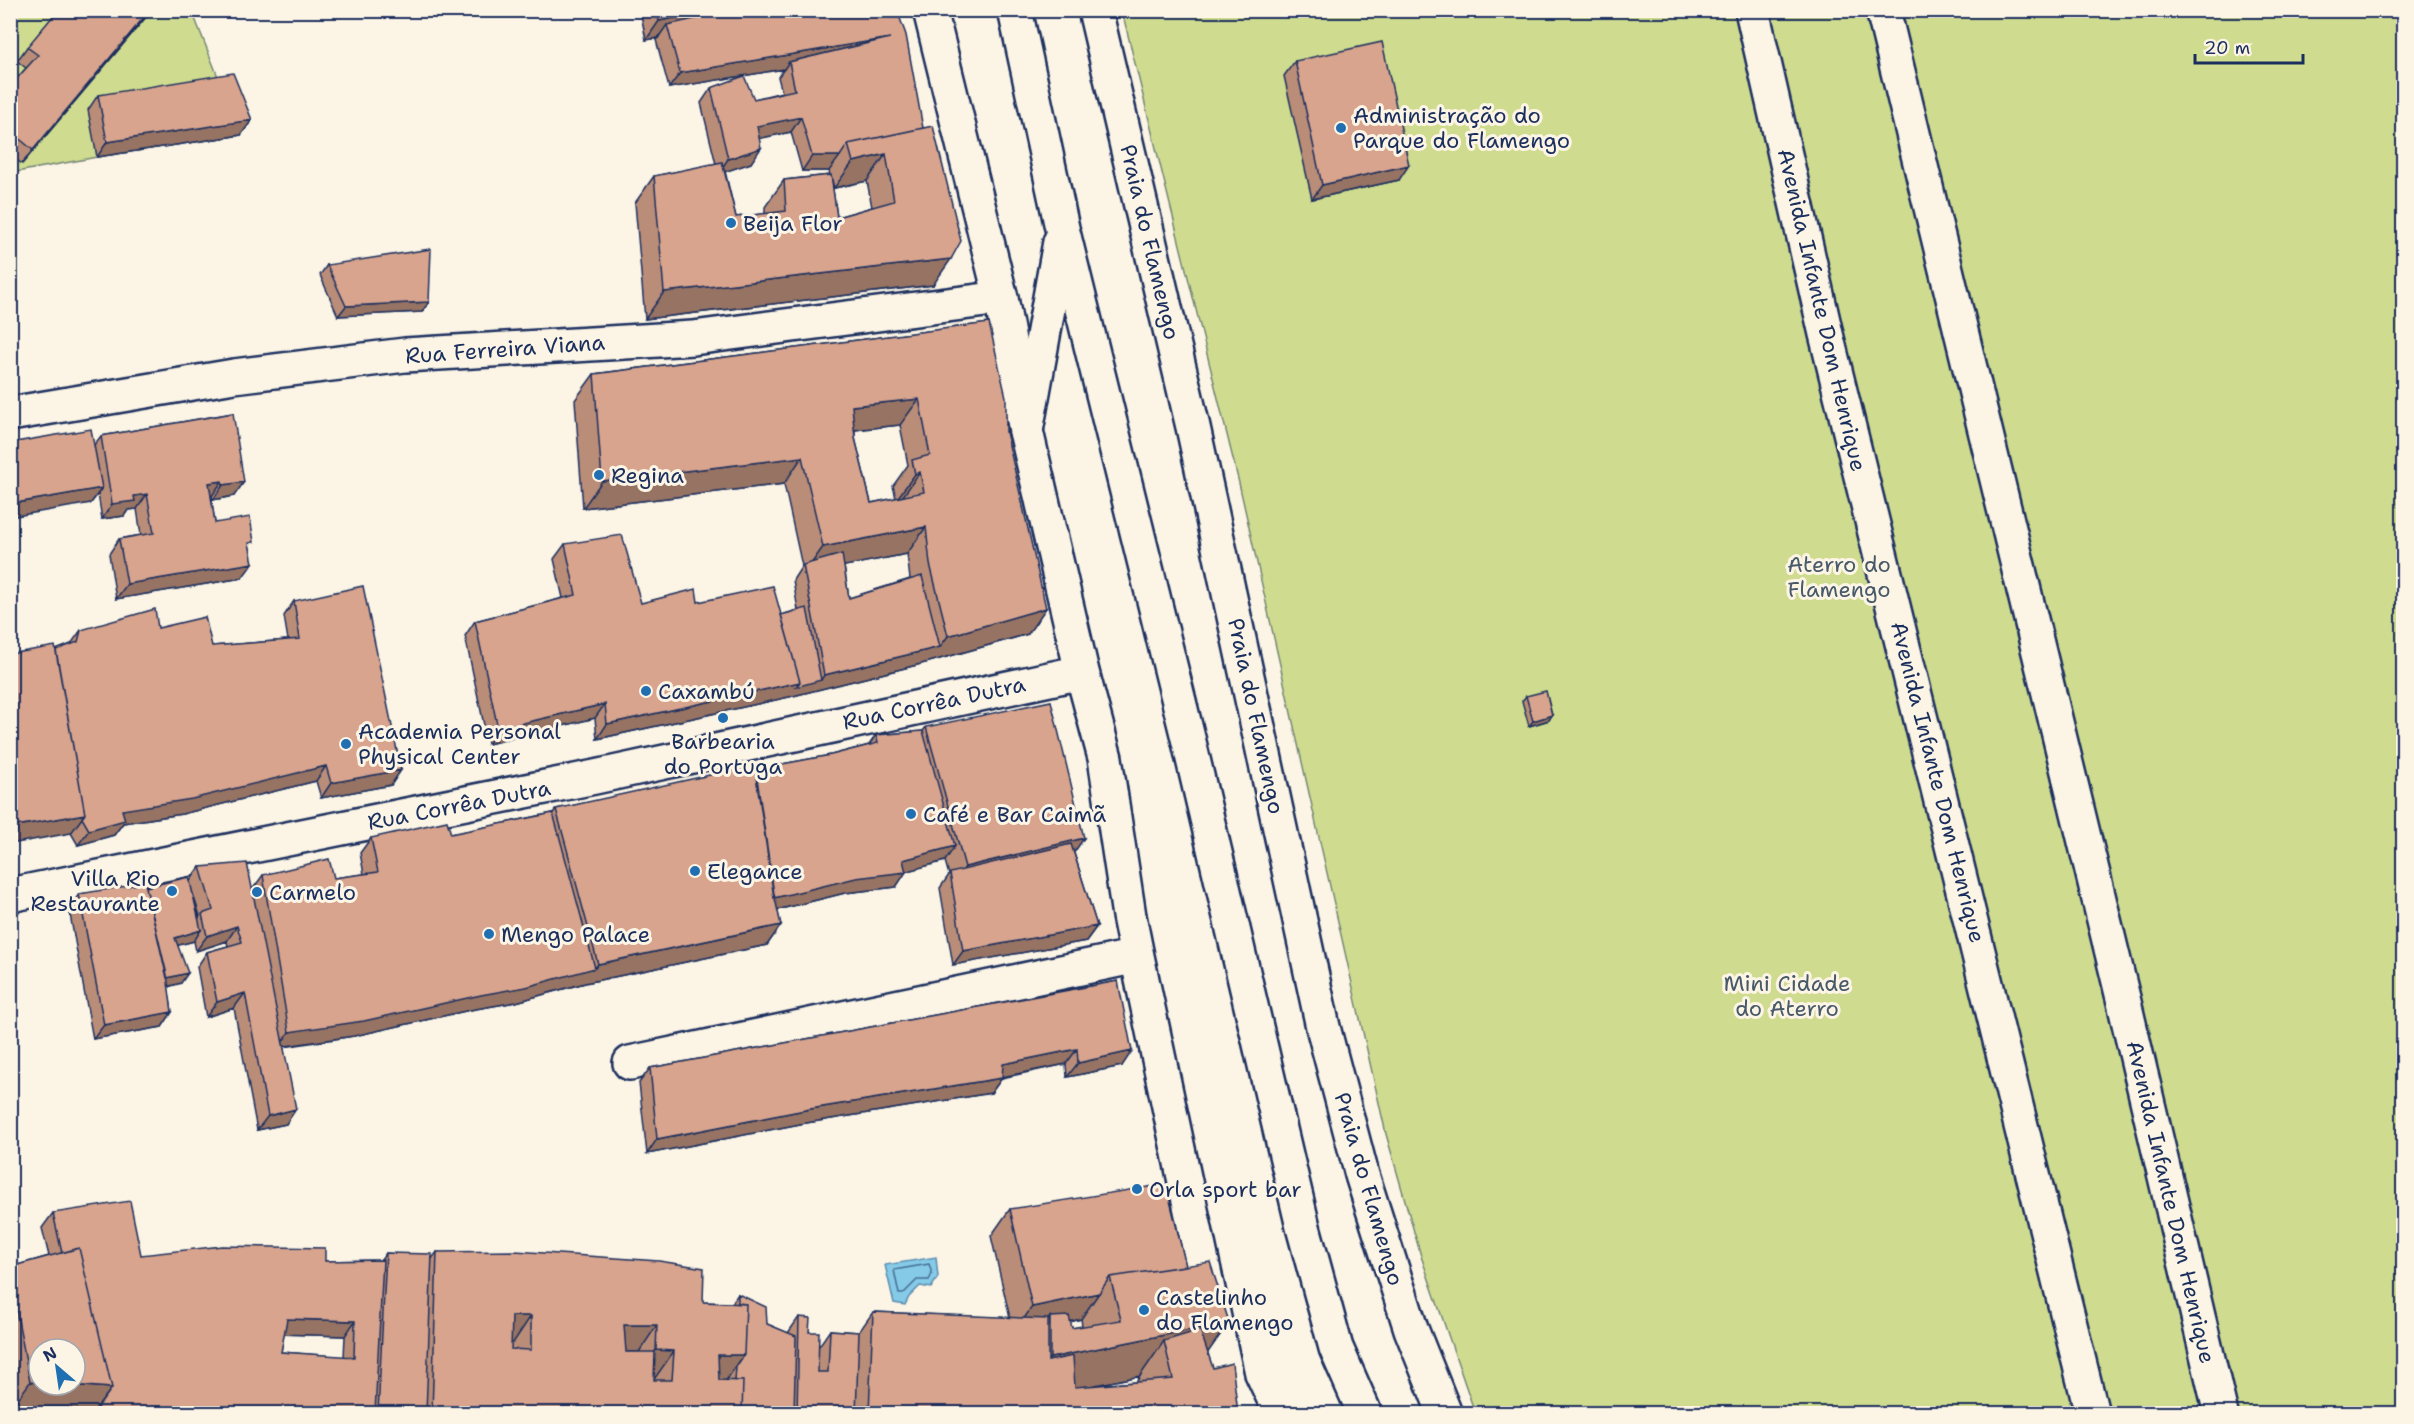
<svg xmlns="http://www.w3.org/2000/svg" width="2414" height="1424" viewBox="0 0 2414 1424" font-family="'Shantell Sans',sans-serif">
<rect width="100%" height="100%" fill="#fcf5e5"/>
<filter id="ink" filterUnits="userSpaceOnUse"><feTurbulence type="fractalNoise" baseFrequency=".0167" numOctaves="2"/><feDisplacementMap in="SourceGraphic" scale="12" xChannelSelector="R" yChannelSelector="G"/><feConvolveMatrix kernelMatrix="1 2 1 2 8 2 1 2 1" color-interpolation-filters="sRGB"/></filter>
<g filter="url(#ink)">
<path fill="#cfdc8f" stroke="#758676" stroke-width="1.5" d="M11 11H192L241 135 97 157 11 173Z
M1122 11H2403V1413H1475L1421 1256 1386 1134 1239 483Z"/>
<path fill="#85cae6" stroke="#5b8cb0" stroke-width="1.5" d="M936 1257 938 1277 931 1288 920 1286 909 1297 905 1305 894 1303 885 1265Z"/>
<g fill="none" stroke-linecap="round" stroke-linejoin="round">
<path stroke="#456d94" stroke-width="1.5" d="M929 1264 932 1274 929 1280H917L903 1294H899L894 1270Z"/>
<g stroke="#1b2f5e" stroke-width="38">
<path id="street" d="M930 10 1001 298 1026 431 1082 672 1105 758 1129 916 1137 956 1228 1384 1242 1414
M10 414 234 376 405 355 693 338 1001 298
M10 895 595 777 1082 672
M630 1063 1137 956"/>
</g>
<g stroke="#1b2f5e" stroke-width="38">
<path id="primary" d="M1015 10 1062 228 1189 742 1303 1227 1336 1348 1365 1414
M1095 10 1193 427 1323 1027 1362 1175 1411 1329 1445 1414
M1026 431 1060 242"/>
</g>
<g stroke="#1b2f5e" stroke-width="38">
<path id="highway" d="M1752 10 1826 334 2092 1414
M1883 10 2123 998 2221 1414"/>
</g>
<use href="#street" stroke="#fcf5e5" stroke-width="33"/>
<use href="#primary" stroke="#fcf5e5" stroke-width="33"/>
<use href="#highway" stroke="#fcf5e5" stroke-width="33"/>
</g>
<path fill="#ba8d79" stroke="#1b2f5e" stroke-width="1.5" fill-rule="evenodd" d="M152 10 22 164 10 155V86L26 68 17 61 27 47Z
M640 10H897L933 285 645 319 635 203 654 176 716 164 701 103 711 88 754 99 782 92 778 77 784 69 669 88 656 40 658 38 646 40ZM791 132 802 171H829L830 175 784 180 765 207V214L736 217 725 171 751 163 759 138ZM831 176 834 188 867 181 872 207 837 217Z
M1295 61 1399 180 1312 199 1284 76Z
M98 95 252 120 241 135 97 157 88 110Z
M327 265 429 302 422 312 338 316 320 275Z
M989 323 1006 432 1028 634 929 662 789 697 597 739 595 718 488 744 465 636 475 621 563 598 554 559 565 544 641 603 698 602 781 615 798 610 793 580 802 566 784 484 583 508 575 400 594 374ZM900 425 908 465 893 486 896 498 871 503 855 438V430ZM907 554 910 579 849 598 844 566Z
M233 413 234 496 213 500 212 496H211L215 523 250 548 242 578 116 599 109 554 119 539 141 535 137 509 128 510 124 516 102 519 98 494 91 503 94 445 101 436Z
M294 601 401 770 391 785 321 798 316 781 182 814 123 823 114 835 78 845 71 833 56 650 71 644 81 630 158 628 212 646 288 640 284 616Z
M1526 696 1552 715 1549 720 1529 726 1522 701Z
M926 727 1074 853 1097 926 1086 941 953 965 940 888 949 875 945 861 906 871 896 887 845 893 777 910 781 925 767 945 585 983 516 1002 470 1010 354 1036 284 1047 286 1124 257 1130 234 1008 206 1017 197 967 207 952 228 946 227 941 196 951 194 941 178 945 181 983 168 987 172 1012 162 1027 93 1039 69 909 79 894 190 881 200 867 252 890 263 875 334 878 364 874 360 853 371 838 451 834 553 813 556 809 755 769 831 755 869 745 876 735 923 731ZM191 888 200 916 199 918Z
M1118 981 1122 1066 1067 1077 1066 1064 1002 1078 991 1093 800 1124 647 1154 639 1083 650 1068Z
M1010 1209 1186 1266 1229 1322 1207 1353 1213 1368 1238 1413H10V1267L49 1256 42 1228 53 1213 141 1255 325 1261 381 1260 386 1253 431 1260 437 1252 703 1302 732 1303 738 1294 767 1324 788 1333 799 1317 819 1346 830 1330 859 1332 873 1312 1010 1318 991 1236ZM1081 1319 1082 1326 1072 1328 1070 1322ZM284 1334 345 1336 344 1357 281 1352ZM1140 1376 1137 1381V1382L1094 1385Z"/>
<path fill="#977363" stroke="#1b2f5e" stroke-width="1.5" d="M150 10H152L22 164 33 150Z
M236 10H247L232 15Z
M711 10H794L667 25 658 38 646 40 659 21Z
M890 38 789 62 784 69 669 88 680 73Z
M801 117 791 132 747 141 757 126Z
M252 120 241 135 97 157 107 142Z
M761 148 751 163 718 174 728 159Z
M886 154 867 181 834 188 853 162Z
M812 156H840L829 171H802Z
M1409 165 1399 180 1312 199 1322 185Z
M951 259 933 285 645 319 664 292Z
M429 302 422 312 338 316 346 306Z
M919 399 900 425 834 432 852 406Z
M802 457 784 484 583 508 602 481Z
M920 472 901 499 896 500 915 474Z
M222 481 212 496 198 498 209 483Z
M244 482 234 496 213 500 223 485Z
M102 488 91 503 10 517V504Z
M147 494 137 509 128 510 124 516 102 519 112 504 134 496Z
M926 527 907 554 804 574 823 547Z
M253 563 242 578 116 599 127 584Z
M1046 608 1028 634 929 662 789 697 597 739 607 724 800 682 821 680 824 675 940 647 948 636Z
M605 704 595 718 488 744 498 729Z
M1552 715 1549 720 1529 726 1533 721Z
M326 766 316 781 182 814 123 823 114 835 78 845 89 830 122 810Z
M401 770 391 785 321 798 331 783Z
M85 814 71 833 10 844V827Z
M1084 838 1071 857 952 887 965 867Z
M955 846 945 861 900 873 906 872 896 887 845 893 760 914 771 899 903 860Z
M781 925 767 945 585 983 516 1002 470 1010 354 1036 279 1047 289 1032 595 968 598 964Z
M237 926 227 941 196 951 207 936Z
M1097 926 1086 941 953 965 963 951Z
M201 930 194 941 168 948 175 938Z
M188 973 181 983 156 990 163 979Z
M245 993 234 1008 206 1017 217 1002Z
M172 1012 162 1027 93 1039 104 1025Z
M1077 1049 1066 1064 992 1079 1003 1064Z
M1132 1051 1122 1066 1067 1077 1078 1063Z
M1002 1078 991 1093 800 1124 647 1154 657 1139 810 1109Z
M296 1109 286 1124 257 1130 268 1116Z
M1099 1293 1081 1319 1050 1326V1317L1043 1327 1013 1334 1032 1307Z
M512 1316H531L513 1343 493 1342Z
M287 1319 355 1321 345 1336 276 1334Z
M1229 1322 1200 1364 1164 1341 1140 1376 1020 1400 1050 1358Z
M624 1325H657L639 1352H606Z
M656 1350 674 1351 655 1378 638 1376Z
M718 1355H744L725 1382H699Z
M30 1382 39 1383V1385H71L112 1388 93 1413H10V1410Z"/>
<path fill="#d8a48d" stroke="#1b2f5e" stroke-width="1.5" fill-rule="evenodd" d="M58 10H150L33 150 10 131V86L38 55 27 47Z
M657 10H711L659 21Z
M736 10H897L906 35 923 128 848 144 840 156H812L801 117 757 126 761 148 728 159 711 88 744 76 754 99 795 90 789 62 890 38 680 73 667 25Z
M1382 42 1409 165 1322 185 1295 61Z
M233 73 252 120 107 142 98 95Z
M933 126 961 241 951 259 664 292 654 176 722 162 736 217 786 211 784 180 831 175 837 217 894 201 886 154 853 162 848 144Z
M431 249 429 302 346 306 327 265Z
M989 323 1006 397V432L1046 608 948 636 930 564 926 527 823 547 802 457 602 481 594 374ZM919 399 930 455 912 460 915 474 920 472 924 492 871 503 855 438 852 406Z
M233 413 244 482 223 485 222 481 209 483 215 523 250 517 254 542 249 543 253 563 127 584 119 539 154 533 147 494 134 496 135 501 112 504 101 436Z
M91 429 102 488 10 504V443Z
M622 535 641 603 696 589 698 602 773 586 800 682 607 724 605 704 498 729 475 621 576 595 565 544Z
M842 554 849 598 922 576 940 647 824 675 803 565Z
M363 586 401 770 331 783 326 766 192 799 122 810 125 820 89 830 82 818 85 814 56 650 78 642 81 630 155 609 158 628 205 617 212 646 300 639 294 601Z
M807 608 821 680 796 687 800 682 781 615Z
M55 646 85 814 10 827V654Z
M1546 691 1552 715 1533 721 1526 696Z
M1051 701 1084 838 965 867 926 727Z
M923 731 955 846 903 860 906 872 856 878 774 898 755 769 831 755 878 743 876 735Z
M755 765 774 894 781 925 598 964 556 809Z
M553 813 595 968 526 987 481 995 364 1021 289 1032 263 875 329 859 334 878 378 872 371 838 447 821 451 834Z
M1071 844 1097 926 963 951 950 873Z
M247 863 296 1109 268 1116 245 993 217 1002 207 952 242 942 237 926 207 936 202 914 213 910 200 867Z
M189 877 201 930 175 938 188 973 167 978 146 887Z
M145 883 167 975 172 1012 104 1025 79 894Z
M1118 981 1132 1051 1078 1063 1077 1049 1003 1064 1002 1078 810 1109 657 1139 650 1068Z
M1166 1184 1186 1266 1110 1277 1099 1293 1032 1307 1010 1209Z
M130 1201 141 1255 222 1246 325 1248V1261L383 1260 375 1413H100L98 1407 112 1388 79 1248 62 1253 53 1213ZM287 1319 355 1321 354 1357 281 1352Z
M79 1248 112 1388 71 1385H75V1349H39V1383L30 1382 10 1278V1267Z
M515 1251 659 1261 704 1268 703 1302 746 1304 744 1355H718L719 1380 743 1381 742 1413H432L437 1252ZM512 1316H531V1350L511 1349ZM624 1325H657L656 1350 674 1351 672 1380H654L655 1352H626Z
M386 1253 432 1254 426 1413H378Z
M1210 1262 1229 1322 1050 1358V1317L1069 1316 1072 1328 1121 1320 1110 1277Z
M738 1294 766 1307 767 1324 796 1336 794 1413H742L743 1381H735L736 1367 744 1355 746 1304 738 1303Z
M873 1312 1048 1319V1361L1073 1356 1075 1387 1173 1379 1164 1341 1200 1330 1213 1368 1232 1363 1238 1413H869Z
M799 1317 810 1318 809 1332H819L818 1372H828L830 1330 859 1332 856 1413H797Z"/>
</g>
<g fill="#1f6fb2" stroke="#fcf5e5" stroke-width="2">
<circle cx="1341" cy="128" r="6"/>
<circle cx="731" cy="223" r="6"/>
<circle cx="599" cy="475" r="6"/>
<circle cx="646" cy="691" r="6"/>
<circle cx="723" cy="718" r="6"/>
<circle cx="346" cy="744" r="6"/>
<circle cx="911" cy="814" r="6"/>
<circle cx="695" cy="871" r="6"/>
<circle cx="172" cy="891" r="6"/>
<circle cx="257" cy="892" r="6"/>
<circle cx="489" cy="934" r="6"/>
<circle cx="1137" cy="1189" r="6"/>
<circle cx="1144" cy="1310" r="6"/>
</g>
<g text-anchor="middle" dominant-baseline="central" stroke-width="6" stroke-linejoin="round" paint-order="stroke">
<g font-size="22" fill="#1b2f5e" stroke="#fcf5e5" text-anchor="start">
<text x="1353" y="115">Administração do<tspan x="1353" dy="25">Parque do Flamengo</tspan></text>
<text x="743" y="223">Beija Flor</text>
<text x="611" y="475">Regina</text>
<text x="658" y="691">Caxambú</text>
<text x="358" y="731">Academia Personal<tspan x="358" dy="25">Physical Center</tspan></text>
<text x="723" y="741" text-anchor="middle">Barbearia<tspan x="723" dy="25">do Portuga</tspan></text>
<text x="923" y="814">Café e Bar Caimã</text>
<text x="707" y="871">Elegance</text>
<text x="160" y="878" text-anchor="end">Villa Rio<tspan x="160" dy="25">Restaurante</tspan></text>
<text x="269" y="892">Carmelo</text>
<text x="501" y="934">Mengo Palace</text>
<text x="1149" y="1189">Orla sport bar</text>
<text x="1156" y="1297">Castelinho<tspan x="1156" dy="25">do Flamengo</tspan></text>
</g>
<g font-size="22" fill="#1b2f5e" stroke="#fcf5e5">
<text transform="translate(1150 242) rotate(77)">Praia do Flamengo</text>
<text transform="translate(1822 310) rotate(77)">Avenida Infante Dom Henrique</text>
<text transform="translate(505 349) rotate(-4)">Rua Ferreira Viana</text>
<text transform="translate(934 703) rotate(-12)">Rua Corrêa Dutra</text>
<text transform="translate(1256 716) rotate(78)">Praia do Flamengo</text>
<text transform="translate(1938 782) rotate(76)">Avenida Infante Dom Henrique</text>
<text transform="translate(459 805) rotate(-11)">Rua Corrêa Dutra</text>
<text transform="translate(1369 1189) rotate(74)">Praia do Flamengo</text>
<text transform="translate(2171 1202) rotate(77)">Avenida Infante Dom Henrique</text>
</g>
<g font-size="22" fill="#485a6a" stroke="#fcf5e5">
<text x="1839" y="564">Aterro do<tspan x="1839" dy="25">Flamengo</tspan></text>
<text x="1787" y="983">Mini Cidade<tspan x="1787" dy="25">do Aterro</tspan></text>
</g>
</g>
<rect width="2414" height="1424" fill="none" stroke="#fcf5e5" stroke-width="36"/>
<rect x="18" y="18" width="2378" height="1388" fill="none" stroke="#1b2f5e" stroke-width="2" filter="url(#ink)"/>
<g transform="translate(57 1367) rotate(331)"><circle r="28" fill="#fcf5e5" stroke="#a2a6af" stroke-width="1.5"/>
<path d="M0-4.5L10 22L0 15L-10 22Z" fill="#1f6fb2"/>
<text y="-9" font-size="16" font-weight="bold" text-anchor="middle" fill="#1b2f5e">N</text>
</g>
<path d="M2195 54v9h108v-9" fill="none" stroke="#1b2f5e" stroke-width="3"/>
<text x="2204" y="54" font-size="18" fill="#1b2f5e" stroke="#fcf5e5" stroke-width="4.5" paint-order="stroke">20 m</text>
</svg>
